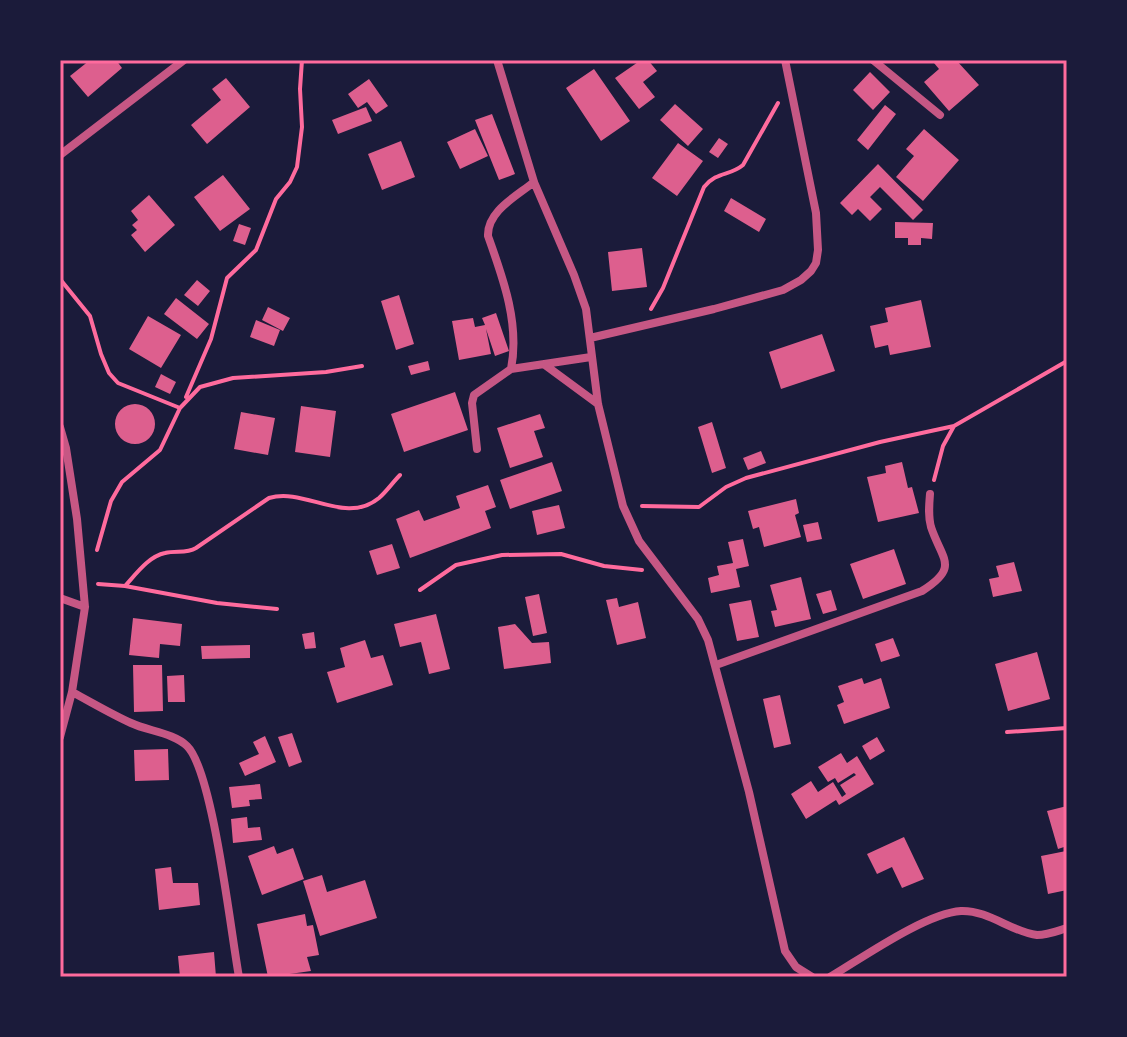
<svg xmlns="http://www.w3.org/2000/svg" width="1127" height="1037" viewBox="0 0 1127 1037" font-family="'DejaVu Sans',sans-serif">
<rect width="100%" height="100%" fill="#1b1b3a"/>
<path fill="#dd5f8e" d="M90 60H116L122 68 88 97 70 76Z
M641 60H648L657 71 643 82 655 97 639 109 615 78Z
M938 60H956L979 85 949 111 924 82 939 69 934 63Z
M594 69 630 121 601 141 566 88Z
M870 72 890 92 873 110 853 90Z
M226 78 250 107 207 144 191 125 221 100 212 89Z
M369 79 388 106 376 114 367 102 358 108 348 94Z
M675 104 703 129 688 146 660 120Z
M885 105 896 114 868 150 857 140Z
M366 107 372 121 338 134 332 120Z
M492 114 515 174 499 180 475 120Z
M475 129 488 156 460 169 447 142Z
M924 129 959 160 923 201 896 177 914 156 906 149Z
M719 138 728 144 718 158 709 152Z
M401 141 415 177 382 190 368 154Z
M678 143 703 161 677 196 652 178Z
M878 164 923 210 913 220 880 187 870 197 882 209 870 221 858 209 852 215 840 203Z
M223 175 250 209 220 231 194 197Z
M149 195 175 225 145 252 131 235 137 230 132 225 138 220 131 211Z
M731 198 766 219 759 232 724 211Z
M895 222 933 223 932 239 921 238V245H908V238H895Z
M239 224 251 228 245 245 233 241Z
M642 248 647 287 612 291 608 252Z
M197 280 210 291 198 306 184 295Z
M399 295 414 344 396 350 381 301Z
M176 298 209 324 197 339 164 314Z
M921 300 931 347 890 355 888 345 875 348 870 326 888 322 885 308Z
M268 307 290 318 283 331 262 320Z
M496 313 509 351 495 356 486 329 491 354 459 360 452 321 473 318 475 327 485 325 482 318Z
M148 316 181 335 161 368 129 349Z
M256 320 280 330 274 346 250 337Z
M822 334 835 371 781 389 769 352Z
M428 361 430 370 411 375 408 366Z
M161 374 176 382 170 394 155 387Z
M455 392 468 430 404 452 391 414Z
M115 424a20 20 0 1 1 40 0a20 20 0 1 1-40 0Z
M301 406 336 411 330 457 295 452Z
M241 412 275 418 268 455 234 449Z
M540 414 545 428 534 431 543 457 510 468 497 428Z
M712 422 726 468 712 473 698 427Z
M761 451 766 463 748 470 743 458Z
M552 462 562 491 510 509 500 480Z
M902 462 908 488 912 487 919 513 878 522 867 477 886 473 885 466Z
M488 485 496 507 485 511 491 528 410 558 396 519 419 510 424 521 460 508 456 496Z
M796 499 799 513 795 515 801 537 764 547 759 527 753 529 748 511Z
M559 505 565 528 537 535 532 511Z
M818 522 822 539 807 542 803 525Z
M743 539 749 566 736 569 740 587 711 593 708 578 719 575 717 566 733 563 728 542Z
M392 544 400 568 377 575 369 551Z
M894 549 906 584 863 599 850 564Z
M1014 562 1022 591 993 597 989 579 999 577 996 566Z
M801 577 811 619 775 627 771 611 777 610 770 585Z
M831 590 837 610 823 614 816 594Z
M539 594 547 633 533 636 525 597Z
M617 598 619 607 638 602 646 638 617 645 606 600Z
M751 600 759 637 737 641 729 604Z
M436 614 450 669 429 674 421 642 400 647 394 624Z
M133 618 182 624 180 646 160 644 159 658 129 655Z
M515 624 532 643 549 642 551 663 504 669 498 627Z
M314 632 316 648 305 649 302 634Z
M893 638 900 656 881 662 875 644Z
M365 640 371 658 383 655 393 685 337 703 327 672 345 667 340 648Z
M250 645V658L202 659 201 646Z
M1037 652 1050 699 1008 711 995 664Z
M133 665H162L163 711 134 712Z
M184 675 185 702H168L167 676Z
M862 678 864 684 881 678 890 708 844 724 837 705 844 702 838 686Z
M780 695 791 744 774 748 763 699Z
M292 733 302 762 289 767 278 737Z
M265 736 276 762 245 776 239 763 259 754 253 742Z
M877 737 885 751 870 760 862 746Z
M168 749 169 780 135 781 134 750Z
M841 753 847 763 857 756 874 784 839 805 836 800 806 819 791 794 811 781 818 792 833 782 842 797 846 794 840 785 856 775 854 773 838 783 835 778 828 782 818 767Z
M260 784 262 799 249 800 250 806 232 808 229 787Z
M1067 806V846L1058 849 1047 811Z
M247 817 248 828 260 827 262 840 233 843 231 819Z
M904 837 924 879 902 888 892 867 877 874 867 854Z
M274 846 277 854 293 848 304 879 262 895 248 856Z
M1066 851 1067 890 1048 894 1041 856Z
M171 867 173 883H198L200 905 159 910 155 869Z
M322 875 327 892 365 880 377 918 320 936 303 881Z
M305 914 307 926 313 925 319 955 307 957 311 971 268 977 257 924Z
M214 952 216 977H180L178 956Z"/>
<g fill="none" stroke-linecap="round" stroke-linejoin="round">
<path stroke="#ff6b9d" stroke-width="4" d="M60 279 90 316 101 354 109 373 118 383 180 408
M651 309 663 288 704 187C717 171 730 176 743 165L778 103
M186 397 211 339 227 278 256 250 276 199 290 182 297 167 302 127 300 89 302 60
M934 480 943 446 954 426 1067 361
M642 506 699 507 726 487 746 478 880 442 954 426
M97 550 111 501 122 482 160 450 180 408 200 387 233 378 326 372 362 366
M98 584 125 586 217 603 277 609
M125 586C136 574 149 556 165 553 176 550 186 554 196 548L269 498C305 487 345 526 379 498 387 491 393 482 400 475
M420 590 456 565 502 555 561 554 604 566 642 570
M1007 732 1067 728"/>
<path stroke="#c65784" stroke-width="8" d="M497 60 534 182 574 275 586 309 598 404 623 506 639 541 698 619 708 640 749 792 785 951 796 967 812 977
M873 60 940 115
M60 155 184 60
M590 338 714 309 783 290 801 280 811 271 816 263 818 250 816 213 785 60
M545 365 598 404
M511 369 591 357
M60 427 66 448 77 519 85 607 72 692 60 737
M477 449 472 403 474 395 511 369C520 324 503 278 488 236 487 211 517 196 534 182
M60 598 85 607
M716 665 922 591C960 567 942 560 931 527 928 516 929 506 930 494
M72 692C91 702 111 714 131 723 148 731 174 733 187 746 213 771 231 934 239 977
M830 977C862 958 926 913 961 911 989 910 1011 932 1037 935 1048 935 1057 931 1067 928"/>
</g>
<rect width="1127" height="1037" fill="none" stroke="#1b1b3a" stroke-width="124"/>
<rect x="62" y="62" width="1003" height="913" fill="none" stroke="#ff6b9d" stroke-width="3"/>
</svg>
